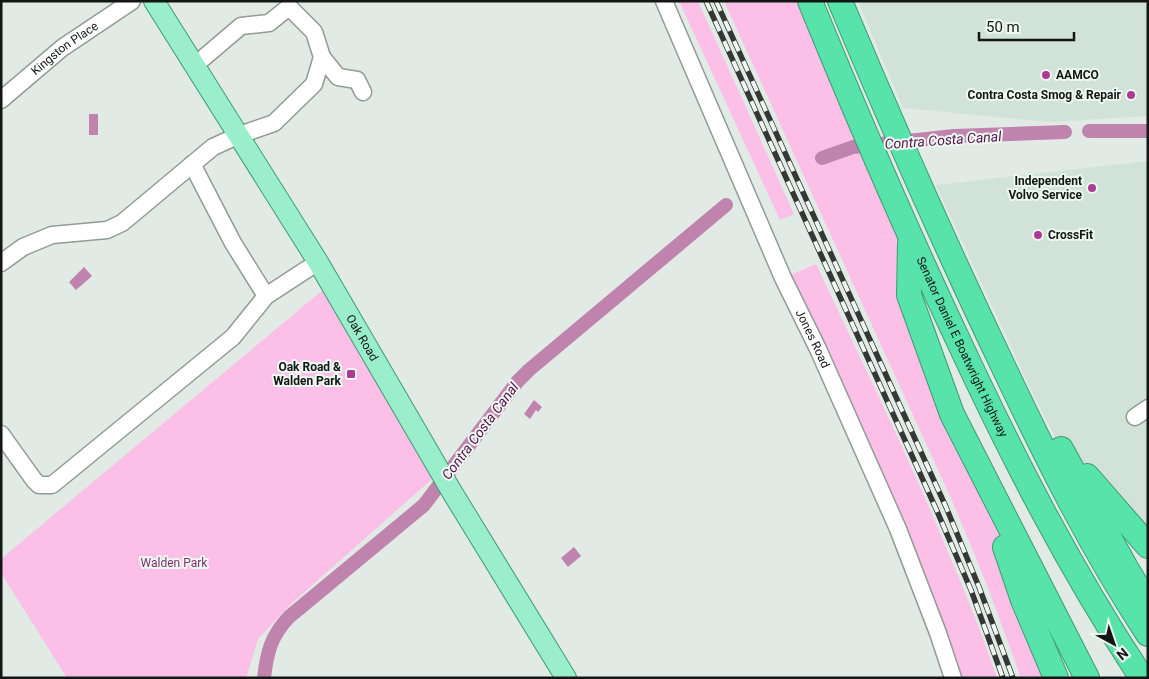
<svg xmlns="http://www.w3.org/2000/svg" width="1149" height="679" viewBox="0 0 1149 679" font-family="Roboto,sans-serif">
<rect width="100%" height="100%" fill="#e1eae5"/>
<path fill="#d1e2d9" d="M858 1H1148V116L1051 122 903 108Z
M1148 161V546L1057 441 1032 392 936 185Z"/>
<path fill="#fbbfe8" d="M679 1H698L794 214 780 220Z
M724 1H796L851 100 910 237 909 295 976 462 1056 678H1021L987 585 954 505Z
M816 264C860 358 906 451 946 547 964 590 982 633 997 678H953L783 278Z
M331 283 440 472 292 603 258 639 246 678H67L1 573V559Z"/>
<path fill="#c083ae" d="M89 114H98V135H89Z
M84 267 92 276 76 290 69 282Z
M534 400 542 407 538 412 536 410 530 419 524 414Z
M574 547 581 556 568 567 561 558Z"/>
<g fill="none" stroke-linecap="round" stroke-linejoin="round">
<path stroke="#c083ae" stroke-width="14" d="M1089 131H1148
M822 158 853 147 954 136 1065 132
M264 678C267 652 271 636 289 617L424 505 517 382 529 370 726 205"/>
<g stroke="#929b96" stroke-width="19">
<g id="minor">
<path id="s1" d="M664 1 783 278 818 349 898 529 938 633 953 678"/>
<path d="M322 57 338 77 357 80 363 92"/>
<path id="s2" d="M1 100 62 48 132 1"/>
<path d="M192 164 233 243 266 296"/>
<path d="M1 263 23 247 52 235 107 230 122 223 213 147 237 136 274 123 314 84 322 57 314 32 289 7 269 23 241 26 194 66"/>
<path d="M1135 417 1148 408"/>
<path d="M1 434 34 480 39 485H52L233 337 266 296 318 262"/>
</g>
</g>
<g stroke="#3f9b75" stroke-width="22">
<g id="major">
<path id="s3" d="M154 1 318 262 452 492 566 678"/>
</g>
</g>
<g stroke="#3f9b75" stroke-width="26">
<g id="highway">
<path id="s4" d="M810 1C857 116 906 230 959 342 1013 458 1071 571 1142 678"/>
<path d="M840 1C892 125 946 247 1004 368 1047 459 1092 549 1148 634"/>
<path d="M910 244 909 295 952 414 1087 678"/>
<path d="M1061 449 1126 568 1148 604"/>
<path d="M1087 476 1148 546"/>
<path d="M1005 547 1023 600 1056 678"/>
</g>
</g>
<use href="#minor" stroke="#fff" stroke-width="16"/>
<use href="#major" stroke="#9aeecb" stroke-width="20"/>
<use href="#highway" stroke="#57e3a9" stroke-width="24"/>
<g stroke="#333736" stroke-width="5.5">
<path id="rail" d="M706 1 937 511 971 590 1003 678
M716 1 946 507 979 587 1013 678"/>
</g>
<use href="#rail" stroke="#eef8f2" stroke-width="4" stroke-dasharray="11" stroke-linecap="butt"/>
</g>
<g fill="#ae3a93" stroke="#eef8f2" stroke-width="2">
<circle cx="1046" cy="75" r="5"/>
<circle cx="1131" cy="95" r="5"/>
<circle cx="1092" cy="188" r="5"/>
<circle cx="1038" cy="235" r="5"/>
<rect x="346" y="369" width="10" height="10" rx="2.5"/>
</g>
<g text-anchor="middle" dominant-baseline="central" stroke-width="4" stroke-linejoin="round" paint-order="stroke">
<g font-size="12" fill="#131615" stroke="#eef8f2">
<text stroke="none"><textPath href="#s2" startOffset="82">Kingston Place</textPath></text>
<text stroke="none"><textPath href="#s3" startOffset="396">Oak Road</textPath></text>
<text stroke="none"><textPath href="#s1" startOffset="369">Jones Road</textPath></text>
<text stroke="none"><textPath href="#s4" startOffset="378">Senator Daniel E Boatwright Highway</textPath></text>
</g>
<g font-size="12" font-weight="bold" fill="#131615" stroke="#eef8f2" text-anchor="end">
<text x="1056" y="75" text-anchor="start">AAMCO</text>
<text x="1121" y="95">Contra Costa Smog &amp; Repair</text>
<text x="1082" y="181">Independent<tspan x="1082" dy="14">Volvo Service</tspan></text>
<text x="1048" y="235" text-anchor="start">CrossFit</text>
<text x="341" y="367">Oak Road &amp;<tspan x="341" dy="14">Walden Park</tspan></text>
</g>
<g font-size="12" fill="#7b3168" stroke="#eef8f2">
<text x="174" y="563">Walden Park</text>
</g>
<g font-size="14" font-style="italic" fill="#590f49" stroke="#eef8f2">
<text transform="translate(943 140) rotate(-4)">Contra Costa Canal</text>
<text transform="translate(480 431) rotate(-53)">Contra Costa Canal</text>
</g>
</g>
<rect width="1149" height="679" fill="none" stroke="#131615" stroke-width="5"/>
<g transform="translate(1114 644) rotate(140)" stroke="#eef8f2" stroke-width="4" paint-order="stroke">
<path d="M0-4L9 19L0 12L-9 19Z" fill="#131615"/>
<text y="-8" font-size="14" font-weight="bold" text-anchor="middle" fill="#131615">N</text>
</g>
<path d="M979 32v8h95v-8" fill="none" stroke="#131615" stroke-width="2.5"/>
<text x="986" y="32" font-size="15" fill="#131615" stroke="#eef8f2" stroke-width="4" paint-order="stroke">50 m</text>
</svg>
